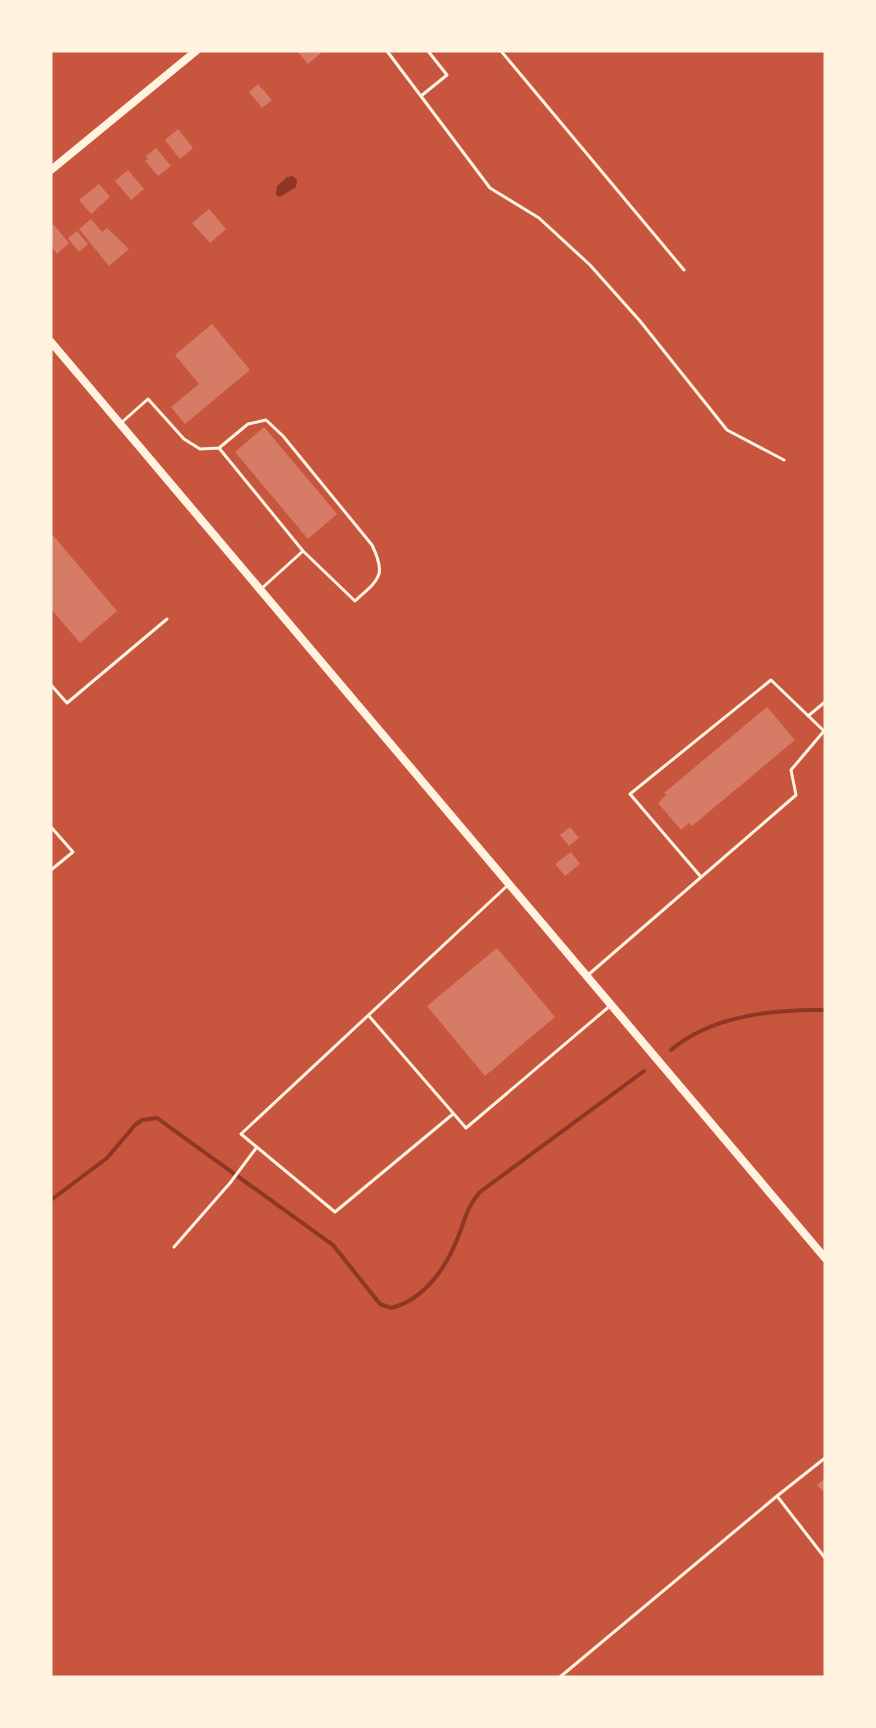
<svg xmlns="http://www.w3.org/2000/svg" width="876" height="1728" viewBox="0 0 876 1728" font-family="'IBM Plex Sans',sans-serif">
<rect width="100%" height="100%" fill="#c8553d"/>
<path fill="#8f3625" d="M293 176 297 180 296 187 280 197 276 195 277 186 287 177Z"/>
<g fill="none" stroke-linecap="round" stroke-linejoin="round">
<path stroke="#8f3625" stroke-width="4" d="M671 1050C712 1015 773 1009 825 1010
M51 1200 107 1158 135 1125 142 1120 157 1118 333 1245 380 1304 391 1308C424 1300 446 1268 458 1237 466 1218 466 1208 480 1192L644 1071"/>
</g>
<path fill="#d67c66" d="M297 51H319L321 53 308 64Z
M258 84 272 100 262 108 249 92Z
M178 129 193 148 180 159 165 140Z
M156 148 171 166 158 176 145 161 148 159 146 156Z
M128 170 144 189 131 200 115 181Z
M99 184 110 197 91 214 79 200Z
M209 209 226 229 210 243 192 223Z
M91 219 102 232 107 228 129 249 109 266 79 229Z
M54 225 69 243 57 254 51 246V227Z
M77 231 88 244 79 252 68 238Z
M212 324 250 370 185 424 171 407 199 384 175 355Z
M264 427 337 514 308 539 235 452Z
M51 533 117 611 80 643 51 609Z
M767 707 795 740 692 826 689 823 681 830 658 803 666 795 664 793Z
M570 827 579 838 569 846 560 835Z
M571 852 580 864 565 876 555 864Z
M497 948 555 1017 485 1076 427 1006Z
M825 1478V1494L817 1485Z"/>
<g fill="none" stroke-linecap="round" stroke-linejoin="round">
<path stroke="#fff3e0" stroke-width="3" d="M387 51 490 188 539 218 590 265 640 321 727 430 784 460
M501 51 684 270
M421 96 447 75 428 51
M121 423 148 399 184 439 200 449 219 448 248 424 266 420 283 436 372 545C387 576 379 579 355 601L303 551 261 589
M219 448 303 551
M51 685 67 703 167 619
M808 716 825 702
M51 827 73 852 51 870
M588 975 796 795 791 770 824 731 771 680 630 794 701 877
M369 1016 466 1128 611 1005
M453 1114 335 1212 241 1134 508 885
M174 1247 230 1183 257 1147
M825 1458 777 1496 825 1558
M560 1677 777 1496"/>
<path stroke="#fff3e0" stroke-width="8" d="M51 170 196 51
M51 342 825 1258"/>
</g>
<rect width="876" height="1728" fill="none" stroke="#fff3e0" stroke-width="105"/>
</svg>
